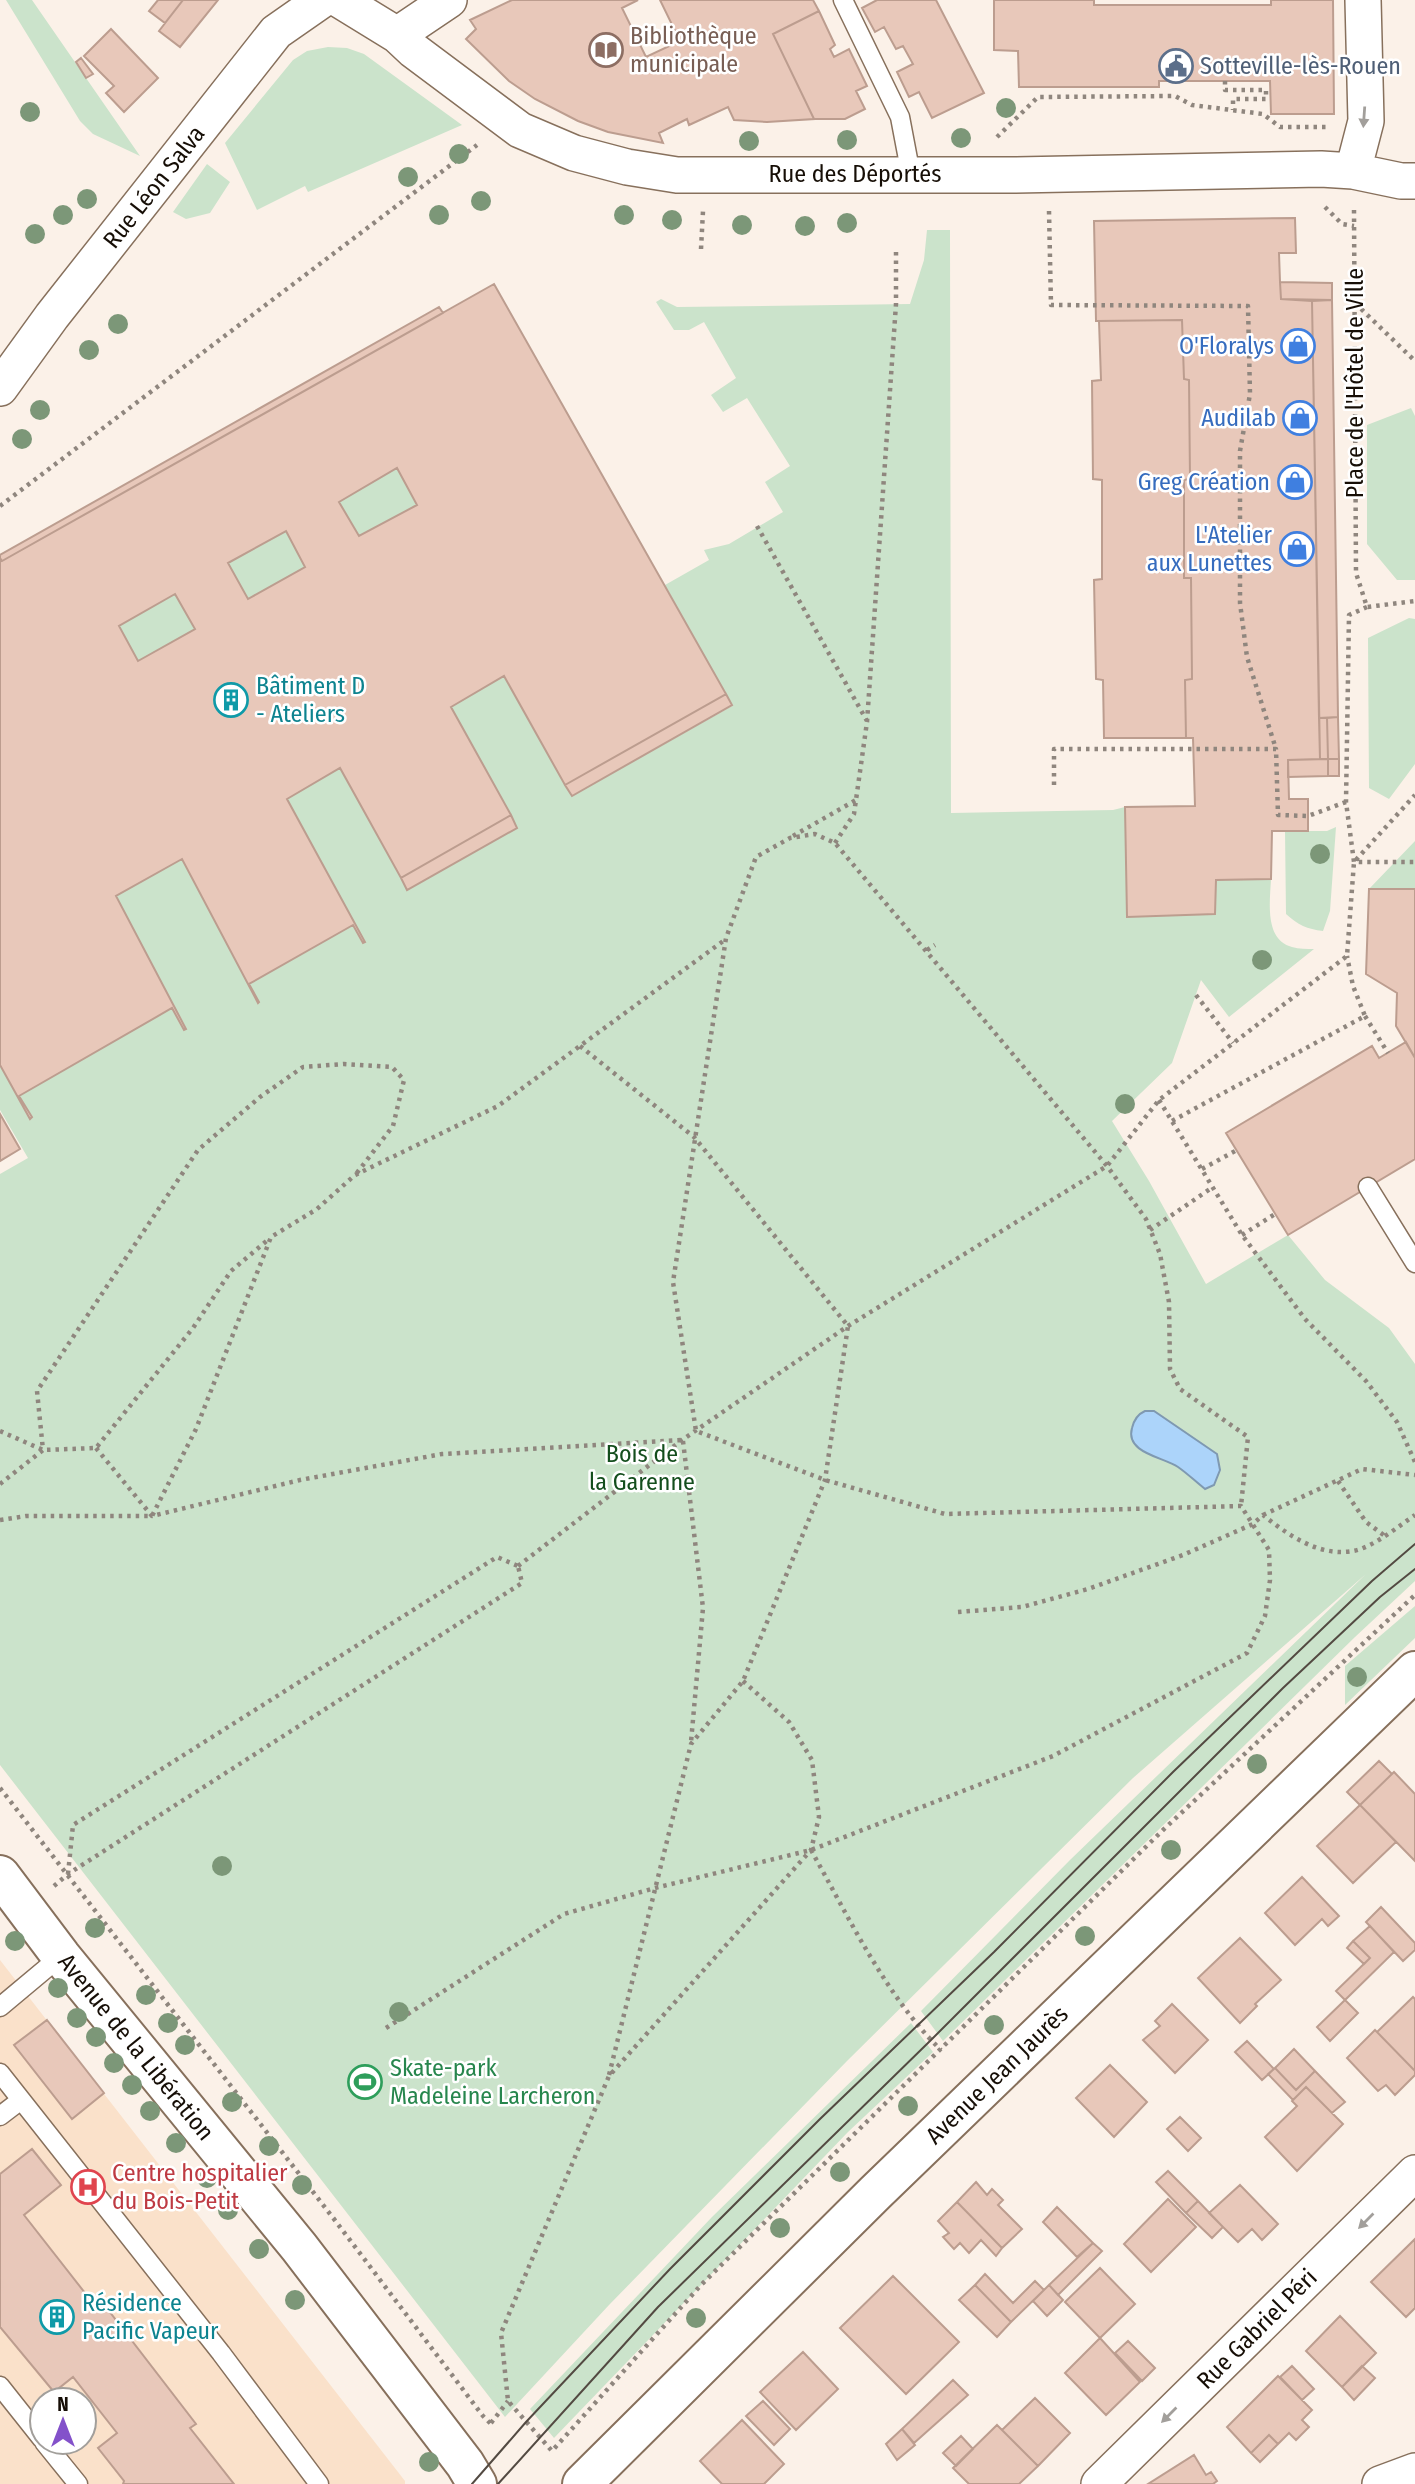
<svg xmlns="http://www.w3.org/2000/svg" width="1415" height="2484" viewBox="0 0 1415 2484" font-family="'Fira Sans Condensed',sans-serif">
<rect width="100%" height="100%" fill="#fbf1e8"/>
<path fill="#fae1ca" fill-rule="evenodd" d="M0 1960 405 2481V2484H0ZM42 2400H84V2442H42Z"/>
<path fill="#cbe3cb" d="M6 0H32L140 156 93 134 80 121Z
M328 47 347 48 364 54 462 125 308 192 305 186 257 210 225 143 293 60 307 51Z
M207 164 230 182 210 213 186 219 173 212Z
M927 230H950L951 813 1113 810 1125 807 1127 917 1215 914 1216 880 1271 879C1270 901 1264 940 1292 947 1299 949 1307 949 1314 949L1229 1017 1201 980 1172 1063 1112 1121 1149 1181 1206 1284 1288 1235 1325 1280 1389 1328 1415 1364V1581L1355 1637 943 2041 921 2011 1070 1860 1366 1574 1133 1778 847 2061 609 2305 505 2417 0 1765V1174L28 1158 0 1110V1065L30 1118 31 1117 19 1096 172 1008 185 1029 116 896 182 859 258 1003 259 1002 249 984 353 925 365 942 287 799 340 768 407 889 517 828 451 707 504 676 572 796 732 706 665 585 709 560 704 550 729 544 783 512 765 482 790 466 747 398 723 412 711 395 736 378 704 322 689 330H674L656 302 661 299 677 307 910 304 924 260Z
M1411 408 1415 416V580H1397L1367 544V425Z
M397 468 417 505 359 536 339 502Z
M286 531 305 567 248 599 228 563Z
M175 594 195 629 138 661 119 626Z
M1409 618 1415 619V764L1389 799 1369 788 1368 638Z
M1336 827 1330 911 1323 931C1307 929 1298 925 1286 914L1285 831H1327Z
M1415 841V889H1369Z
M1415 1606V1638L1345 1705V1666Z
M911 2023 933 2052 848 2132 554 2438 530 2409 712 2217Z"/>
<path fill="#acd4fa" stroke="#7f99b1" stroke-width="2" d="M1145 1411H1154L1217 1454 1220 1470 1214 1485 1205 1489C1196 1482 1188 1474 1178 1467 1163 1457 1125 1453 1132 1428 1134 1420 1138 1414 1145 1411Z"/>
<path fill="#e8c8ba" stroke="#bc9d8f" stroke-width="2" fill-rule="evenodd" d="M158 0H183L165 23 149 11Z
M183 0H218L180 47 159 31Z
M512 0H638L622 8 646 57 680 41 660 0H813L819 11 773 34 814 119 767 122 734 120 728 107 689 125 687 119 659 133 663 143 608 132 578 121 535 99 509 81 466 39 476 29 470 20Z
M877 0H936L984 93 932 118 919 92 909 97 897 72 913 64 903 46 896 49 884 27 875 32 862 8Z
M994 0H1094V5H1271V0H1333L1334 114H1271L1270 81H1159V87H1019L1018 51 994 50Z
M819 11 835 45 830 49 834 57 849 49 867 86 856 91 865 109 845 119H814L773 34Z
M111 29 158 78 124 112 106 93 114 86 84 56Z
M81 58 93 74 86 78 76 62Z
M1295 218 1296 253H1279L1280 282 1281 299 1312 301 1320 759 1288 760 1289 799H1308V831H1272L1271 879 1216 880 1215 914 1127 917 1125 807 1195 806 1193 738H1186L1185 680 1192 679 1191 578H1184V480L1190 479 1189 380 1184 379 1182 320 1096 321 1094 221Z
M1280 282 1332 283V300L1281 299Z
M494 284 726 694 565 785 504 676 451 707 511 815 401 878 340 768 287 799 365 942 363 943 353 925 249 984 259 1002 258 1003 182 859 116 896 186 1029 184 1030 172 1008 19 1096 32 1117 30 1119 0 1065V558L2 561ZM397 468 417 505 359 536 339 502ZM286 531 305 567 248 599 228 563ZM175 594 195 629 138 661 119 626Z
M1332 300 1338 717 1319 718 1312 301Z
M439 307 443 313 2 561 0 558V555Z
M1182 320 1184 379 1189 380 1190 479 1184 480V578H1191L1192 679 1185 680 1186 738H1104L1103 680 1096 679 1094 580 1102 579V480L1093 479 1092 381 1101 380 1099 321Z
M726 694 732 705 572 796 565 785Z
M1338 717 1339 759H1328L1327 718Z
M1319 718H1327L1328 759H1320Z
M1328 759V776L1288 777V760Z
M1328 759H1339V776H1328Z
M511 815 517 828 407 890 401 878Z
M1369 889H1415V1058L1396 1026 1397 993 1366 974Z
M1406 1042 1415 1058V1159L1288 1235 1226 1133 1372 1046 1379 1058Z
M0 1114 20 1149 0 1161Z
M1379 1761 1392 1774 1360 1805 1347 1792Z
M1394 1772 1415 1794V1861L1360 1805Z
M1360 1805 1396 1842 1353 1883 1317 1846Z
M1302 1877 1339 1916 1328 1926 1322 1919 1295 1945 1265 1913Z
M1381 1907 1415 1943V1950L1403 1961 1366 1922Z
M1370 1926 1394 1952 1345 2000 1336 1991 1370 1958 1353 1941Z
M1240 1938 1281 1980 1255 2004 1257 2006 1240 2023 1198 1978Z
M1353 1941 1370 1958 1364 1964 1347 1948Z
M1413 1997 1415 1999V2071L1377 2032Z
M1345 2000 1358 2013 1330 2041 1317 2027Z
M1172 2004 1208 2040 1175 2073 1143 2040 1160 2026 1155 2021Z
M47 2020 104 2093 72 2119 14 2045Z
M1375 2030 1415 2071V2075L1395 2095 1386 2085 1378 2091 1347 2058Z
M1247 2041 1274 2069 1262 2080 1235 2052Z
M1294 2049 1315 2071 1296 2090 1275 2068Z
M1110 2065 1147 2102 1114 2137 1076 2098Z
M1275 2068 1296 2090 1315 2071 1345 2102 1332 2113 1306 2087 1293 2100 1268 2074Z
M1306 2087 1343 2124 1297 2171 1265 2137 1297 2106 1292 2101Z
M1180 2117 1201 2138 1188 2151 1167 2129Z
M32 2149 61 2185 24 2215 96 2307 102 2302 196 2424 190 2428 234 2484H123L124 2481 98 2448 117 2433 73 2377 54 2392 0 2327V2174Z
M1168 2171 1198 2201 1186 2213 1156 2182Z
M976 2182 987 2195 992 2189 1003 2200 998 2205 1022 2229 1002 2248 957 2202Z
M1240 2185 1278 2224 1262 2240 1252 2229 1238 2242 1209 2213Z
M1168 2199 1196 2227 1151 2272 1124 2244Z
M1198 2201 1223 2227 1212 2238 1186 2213Z
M957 2202 1002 2248 996 2256 981 2240 969 2253 960 2243 954 2249 943 2237 949 2233 938 2221Z
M1057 2207 1093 2243 1077 2257 1043 2222Z
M1415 2239V2308L1406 2317 1371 2282Z
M1093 2243 1102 2251 1058 2295 1049 2285Z
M1100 2268 1135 2304 1100 2338 1065 2302Z
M985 2274 1013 2303 1035 2281 1044 2290 1011 2322 975 2285Z
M893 2276 959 2342 906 2394 840 2328Z
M975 2285 1011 2322 997 2337 959 2300Z
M1049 2285 1063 2300 1047 2316 1033 2301Z
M1340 2316 1376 2353 1342 2387 1306 2351Z
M1100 2338 1140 2382 1106 2415 1065 2373Z
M1128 2341 1155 2368 1142 2381 1115 2353Z
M803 2352 838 2389 796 2430 760 2392Z
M1292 2366 1314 2389 1302 2400 1280 2377Z
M1362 2366 1375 2378 1354 2400 1342 2387Z
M1278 2376 1312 2410 1302 2420 1309 2427 1296 2440 1289 2433 1278 2444 1269 2435 1251 2453 1227 2427Z
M953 2380 968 2395 914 2443 902 2429Z
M1035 2398 1070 2433 1038 2466 1002 2430Z
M763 2401 790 2429 774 2445 746 2416Z
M742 2420 784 2464 764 2484H722L700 2461Z
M997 2425 1038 2466 1019 2484H969L953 2468Z
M902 2429 915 2445 897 2460 886 2444Z
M1269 2435 1278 2444 1260 2462 1251 2453Z
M961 2436 973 2449 956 2466 943 2453Z
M1194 2455 1206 2475 1211 2472 1217 2481 1213 2484H1148Z"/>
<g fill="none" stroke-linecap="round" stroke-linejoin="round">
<g stroke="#87705c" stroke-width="21">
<path id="service" d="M843 0 900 117 911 175
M1368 1187 1415 1263
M0 2007 61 1956
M0 2073 221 2353 319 2484
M0 2116 21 2100
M0 2386 42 2439
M44 2442 78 2484"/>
</g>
<g stroke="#87705c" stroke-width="38">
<path id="minor" d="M340 0 397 35 413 50 520 130 574 153 627 167 677 175H1016L1321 169 1353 171 1401 181H1415
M397 35 449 0
M1353 171 1366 121 1363 0
M0 388 52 316 276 32 322 0
M1099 2484 1415 2173
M1380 2484 1415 2471"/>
</g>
<g stroke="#87705c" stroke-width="42">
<path id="tertiary" d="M0 1875 61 1956 299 2247 465 2464 477 2484
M582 2484 875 2193 1415 1671"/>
</g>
<path stroke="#8f867e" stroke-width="4.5" stroke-dasharray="3.5 5" stroke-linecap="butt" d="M1225 81V90H1266V99H1233V110
M997 137 1038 97 1175 96 1192 105 1263 114 1280 127H1326
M1325 207 1342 224 1354 226
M1354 210 1356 573 1367 607 1415 601
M1049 211 1051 305 1248 306 1250 394 1240 451V603L1247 657 1276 749
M701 249 703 211
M1355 303 1415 361
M0 506 477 145
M757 526 867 721
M1367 607 1349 615 1346 802 1354 862H1415
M1054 785V749H1276L1278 815 1308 816 1346 802
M793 836 856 800
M835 843 854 814 867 722 896 304V249
M927 950 935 945
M1196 995 1233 1043
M1365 1016 1388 1053
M580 1046 694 1137 848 1326 825 1480 743 1681 691 1744 609 2075
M1159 1100 1242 1235 1305 1319 1366 1381 1397 1422 1415 1462
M1172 1121 1365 1016 1353 986 1347 956
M1202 1169 1237 1150
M1150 1230 1213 1187
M1242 1235 1275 1214
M0 1431 43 1450 96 1448 193 1328 231 1271 270 1238
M683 1441 703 1608 691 1742
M96 1448 152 1516 300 1480 442 1454 682 1440
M1338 1481 1366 1522 1385 1536
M0 1484 43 1450 37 1391 198 1150 260 1097 303 1067 344 1064 392 1067 404 1080 393 1126 356 1174
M1263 1515 1362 1469 1415 1475
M0 1520 26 1516H152L196 1429 271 1237 317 1209 355 1175 498 1106 726 939
M518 1566 682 1440 848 1326 1107 1166 1159 1100 1347 956 1354 862 1415 795
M958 1612 1022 1607 1088 1589 1183 1555 1253 1524 1263 1515C1288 1535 1319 1557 1353 1551 1372 1548 1399 1526 1415 1515
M743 1681 789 1722 812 1760 819 1817 811 1850 609 2076 501 2333 508 2401 552 2451 701 2285 1163 1830 1415 1595
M0 1788 334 2219 483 2416 491 2424
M811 1850C848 1916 887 1998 941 2050
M68 1874 73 1825 497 1557 518 1566
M54 1886 68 1874 522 1583 518 1566
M386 2028 564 1914 655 1888 811 1850 1053 1756 1247 1653 1265 1616 1270 1580 1269 1550 1241 1506 945 1514 825 1480 696 1431 673 1282 726 938 756 857 790 838 815 834 835 843 1107 1166 1146 1219 1160 1254 1169 1302 1170 1369 1180 1389 1248 1437 1241 1506
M491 2423 508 2401"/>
<use href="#service" stroke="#fff" stroke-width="18"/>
<use href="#minor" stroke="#fff" stroke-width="35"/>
<use href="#tertiary" stroke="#fff" stroke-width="38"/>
<path stroke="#534a42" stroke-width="2" d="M472 2484 526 2422 670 2269 820 2119 994 1952 1173 1772 1372 1581 1415 1544
M498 2484 658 2307 931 2040 1283 1688 1380 1597 1415 1569"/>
</g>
<g fill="#7c9778">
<circle cx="1006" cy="108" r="10"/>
<circle cx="30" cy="112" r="10"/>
<circle cx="961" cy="138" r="10"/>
<circle cx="847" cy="140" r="10"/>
<circle cx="749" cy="141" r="10"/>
<circle cx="459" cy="154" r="10"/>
<circle cx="408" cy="177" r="10"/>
<circle cx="87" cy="199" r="10"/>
<circle cx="481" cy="201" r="10"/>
<circle cx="63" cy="215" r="10"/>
<circle cx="439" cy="215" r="10"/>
<circle cx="624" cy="215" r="10"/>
<circle cx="672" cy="220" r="10"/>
<circle cx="847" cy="223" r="10"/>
<circle cx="742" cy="225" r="10"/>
<circle cx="805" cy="226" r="10"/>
<circle cx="35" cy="234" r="10"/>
<circle cx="118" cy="324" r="10"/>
<circle cx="89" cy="350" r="10"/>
<circle cx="40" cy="410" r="10"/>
<circle cx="22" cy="439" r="10"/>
<circle cx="1320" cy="854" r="10"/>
<circle cx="1262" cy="960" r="10"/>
<circle cx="1125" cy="1104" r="10"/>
<circle cx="1357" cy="1677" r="10"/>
<circle cx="1257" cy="1764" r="10"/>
<circle cx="1171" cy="1850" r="10"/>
<circle cx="222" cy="1866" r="10"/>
<circle cx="95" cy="1928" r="10"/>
<circle cx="1085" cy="1936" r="10"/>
<circle cx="15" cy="1941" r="10"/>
<circle cx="58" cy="1988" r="10"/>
<circle cx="146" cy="1995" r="10"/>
<circle cx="399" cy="2012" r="10"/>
<circle cx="77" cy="2018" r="10"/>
<circle cx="168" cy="2023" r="10"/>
<circle cx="994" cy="2025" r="10"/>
<circle cx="96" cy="2037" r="10"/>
<circle cx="185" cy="2045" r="10"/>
<circle cx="114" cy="2063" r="10"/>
<circle cx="132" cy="2085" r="10"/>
<circle cx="232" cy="2102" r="10"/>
<circle cx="908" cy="2106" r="10"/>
<circle cx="150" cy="2111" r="10"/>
<circle cx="176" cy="2143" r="10"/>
<circle cx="269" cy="2146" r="10"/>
<circle cx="840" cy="2172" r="10"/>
<circle cx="207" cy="2178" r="10"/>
<circle cx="302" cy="2185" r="10"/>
<circle cx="228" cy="2210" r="10"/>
<circle cx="780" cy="2228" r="10"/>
<circle cx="259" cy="2249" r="10"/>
<circle cx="295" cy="2300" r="10"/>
<circle cx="696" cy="2318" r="10"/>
<circle cx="429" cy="2462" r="10"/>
</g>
<defs><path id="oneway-solid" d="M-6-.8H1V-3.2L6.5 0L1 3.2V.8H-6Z" transform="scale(1.75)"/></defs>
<g fill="#a29f9b">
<use href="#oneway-solid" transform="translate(1364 117) rotate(94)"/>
<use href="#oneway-solid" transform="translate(1366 2221) rotate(135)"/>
<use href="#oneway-solid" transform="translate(1169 2415) rotate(135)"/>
</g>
<defs>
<g id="library-ring" transform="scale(1.75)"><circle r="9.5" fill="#fff" stroke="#8d6e63" stroke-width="1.5"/><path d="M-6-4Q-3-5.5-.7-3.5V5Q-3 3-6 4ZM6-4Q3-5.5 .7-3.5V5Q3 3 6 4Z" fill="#8d6e63"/></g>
<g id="civic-ring" transform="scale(1.75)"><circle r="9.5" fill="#fff" stroke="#5c6f8a" stroke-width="1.5"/><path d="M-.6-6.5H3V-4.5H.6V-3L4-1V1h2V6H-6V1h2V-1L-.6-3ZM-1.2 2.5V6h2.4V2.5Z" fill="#5c6f8a"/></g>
<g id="shop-ring" transform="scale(1.75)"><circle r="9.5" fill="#fff" stroke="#3f7fe0" stroke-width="1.5"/><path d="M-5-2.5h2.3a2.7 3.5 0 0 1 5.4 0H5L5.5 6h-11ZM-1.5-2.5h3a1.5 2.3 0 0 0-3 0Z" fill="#3f7fe0"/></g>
<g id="building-ring" transform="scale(1.75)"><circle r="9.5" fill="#fff" stroke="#0f9aa8" stroke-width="1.5"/><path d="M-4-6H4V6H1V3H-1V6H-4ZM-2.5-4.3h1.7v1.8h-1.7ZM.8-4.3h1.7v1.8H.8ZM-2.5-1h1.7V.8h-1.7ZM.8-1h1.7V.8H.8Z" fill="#0f9aa8"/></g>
<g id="stadium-ring" transform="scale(1.75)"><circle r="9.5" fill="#fff" stroke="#2e9e5b" stroke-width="1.5"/><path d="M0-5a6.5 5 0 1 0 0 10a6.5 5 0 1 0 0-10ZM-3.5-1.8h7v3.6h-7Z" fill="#2e9e5b"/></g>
<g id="hospital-ring" transform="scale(1.75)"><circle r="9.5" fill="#fff" stroke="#e0444e" stroke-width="1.5"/><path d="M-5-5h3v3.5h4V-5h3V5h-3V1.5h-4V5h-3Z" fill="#e0444e"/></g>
</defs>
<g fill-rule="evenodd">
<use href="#library-ring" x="606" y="50"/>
<use href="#civic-ring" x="1176" y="66"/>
<use href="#shop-ring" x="1298" y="346"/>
<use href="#shop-ring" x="1300" y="418"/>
<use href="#shop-ring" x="1295" y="482"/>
<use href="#shop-ring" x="1297" y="549"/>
<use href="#building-ring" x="231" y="700"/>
<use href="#stadium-ring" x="365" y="2082"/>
<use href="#hospital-ring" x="88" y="2187"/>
<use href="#building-ring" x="57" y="2317"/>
</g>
<g text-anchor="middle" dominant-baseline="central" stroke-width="5" stroke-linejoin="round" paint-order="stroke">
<g font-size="24" fill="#785e54" stroke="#fff" text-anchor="start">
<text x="630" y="36">Bibliothèque<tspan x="630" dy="28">municipale</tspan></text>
</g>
<g font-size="24" fill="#4e5e75" stroke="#fff" text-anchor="start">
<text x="1200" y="66">Sotteville-lès-Rouen</text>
</g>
<g font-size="24" fill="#160e06" stroke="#fff">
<text x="855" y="174">Rue des Déportés</text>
<text transform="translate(154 187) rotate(-52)">Rue Léon Salva</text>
<text transform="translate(1355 383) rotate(-90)">Place de l'Hôtel de Ville</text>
<text transform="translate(136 2047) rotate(51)">Avenue de la Libération</text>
<text transform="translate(997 2075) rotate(-44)">Avenue Jean Jaurès</text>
<text transform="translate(1257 2329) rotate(-45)">Rue Gabriel Péri</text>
</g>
<g font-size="24" fill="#366cbe" stroke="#fff" text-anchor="end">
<text x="1274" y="346">O'Floralys</text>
<text x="1276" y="418">Audilab</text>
<text x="1270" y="482">Greg Création</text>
<text x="1272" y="535">L'Atelier<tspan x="1272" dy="28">aux Lunettes</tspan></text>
</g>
<g font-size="24" fill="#0d838f" stroke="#fff" text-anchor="start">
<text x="256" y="686">Bâtiment D<tspan x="256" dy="28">- Ateliers</tspan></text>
<text x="82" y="2303">Résidence<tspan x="82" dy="28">Pacific Vapeur</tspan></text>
</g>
<g font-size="24" fill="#144e1d" stroke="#fff">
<text x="642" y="1454">Bois de<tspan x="642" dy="28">la Garenne</tspan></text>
</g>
<g font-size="24" fill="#27864d" stroke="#fff" text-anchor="start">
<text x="390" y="2068">Skate-park<tspan x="390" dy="28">Madeleine Larcheron</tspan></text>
</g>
<g font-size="24" fill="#be3a42" stroke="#fff" text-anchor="start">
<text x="112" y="2173">Centre hospitalier<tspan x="112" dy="28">du Bois-Petit</tspan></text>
</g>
</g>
<g transform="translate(63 2421)"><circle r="33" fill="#ffffff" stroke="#a29f9b" stroke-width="2"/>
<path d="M0-5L12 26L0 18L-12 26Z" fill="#8351ca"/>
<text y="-10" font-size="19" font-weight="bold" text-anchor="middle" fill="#160e06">N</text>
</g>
</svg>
